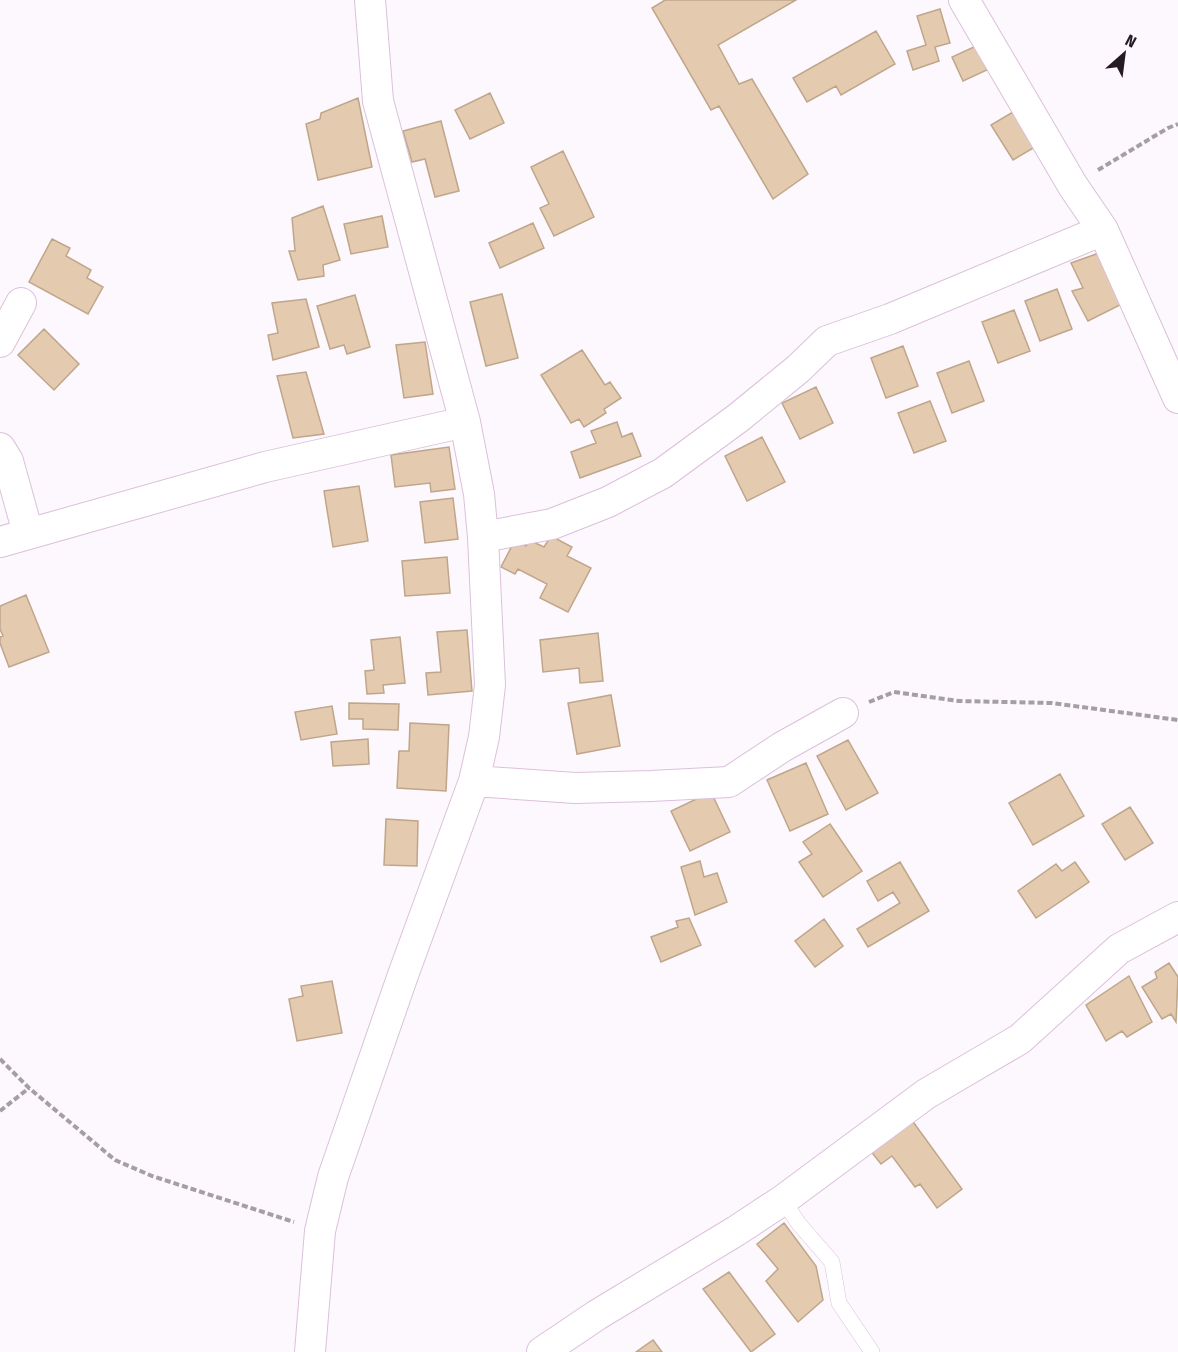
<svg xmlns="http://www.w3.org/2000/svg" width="1178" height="1352" viewBox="0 0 1178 1352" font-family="'Fira Sans Condensed',sans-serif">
<rect width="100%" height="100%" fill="#fdf8fd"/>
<path fill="#e4caae" stroke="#bfa68b" stroke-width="1.5" d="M665 0H796L718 45 739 84 752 79 808 174 773 199 719 106 711 110 652 8Z
M940 9 950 43 935 47 939 61 913 70 907 51 926 45 917 16Z
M876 31 895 64 841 95 836 86 807 102 793 78Z
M976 46 987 70 963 81 952 57Z
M490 93 504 123 470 139 455 110Z
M358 98 372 167 318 180 306 124 320 119 321 113Z
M1013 112 1035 147 1013 160 991 125Z
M441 121 459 191 435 197 425 159 412 162 403 131Z
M563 151 594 217 554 236 540 208 549 204 531 167Z
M323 206 340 260 323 265 324 276 298 280 289 251H295L292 218Z
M382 216 388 247 351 254 344 224Z
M533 223 544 248 500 268 489 243Z
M52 239 70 248 66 256 91 270 87 278 103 287 88 314 29 282Z
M1099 253 1124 303 1088 321 1072 291 1083 288 1071 263Z
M1057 289 1072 329 1040 341 1025 301Z
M502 294 518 358 486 366 470 302Z
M355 295 370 347 347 354 344 345 330 349 317 306Z
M306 299 319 347 273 360 268 335 278 333 272 303Z
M1014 310 1030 351 998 363 982 322Z
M44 329 79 364 54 390 18 355Z
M425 342 433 394 404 398 396 345Z
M903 346 918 386 886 398 871 358Z
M582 350 605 385 610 382 621 398 604 409 606 413 584 427 579 419 571 423 541 375Z
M969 361 984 401 952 413 937 373Z
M306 372 324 434 293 438 277 376Z
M816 387 833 423 800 439 782 403Z
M930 401 946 441 914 453 898 413Z
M617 422 622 437 632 433 641 456 580 478 571 452 596 443 591 431Z
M762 437 785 482 747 501 725 456Z
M449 447 455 489 431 492 430 483 395 487 391 455Z
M359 486 368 541 333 547 324 491Z
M453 498 458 539 425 543 420 502Z
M551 536 572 547 567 556 591 568 568 612 540 598 547 584 518 569 515 574 501 567 515 540 526 546 529 540 544 547Z
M447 557 450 593 405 596 402 561Z
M26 595 49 652 9 667 0 643V637L3 636 0 629V606Z
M467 630 472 691 428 695 426 673 441 672 437 632Z
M598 633 603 681 580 683 579 668 543 672 540 640Z
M400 637 405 683 383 685 384 693 367 694 365 671 374 670 371 640Z
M611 695 620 746 577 754 568 703Z
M349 703 399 704 398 730 363 729V719H349Z
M332 706 337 734 301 740 295 712Z
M410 723 449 725 446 791 397 788 399 751H409Z
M368 739 369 764 333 766 331 742Z
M848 740 878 793 846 810 817 756Z
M806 763 828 814 790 831 767 780Z
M1060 774 1084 816 1033 845 1009 803Z
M711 792 730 832 690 851 671 811Z
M1130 807 1153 843 1125 860 1102 824Z
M386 819 418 821 417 866 384 865Z
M830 824 862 871 823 897 799 862 812 854 803 842Z
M700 861 704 877 717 873 727 902 695 915 681 867Z
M900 862 929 911 868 947 857 929 900 903 893 892 878 901 867 881Z
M1075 862 1089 882 1036 918 1018 891 1056 864 1062 871Z
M689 918 701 945 661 962 651 937 678 927 676 921Z
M824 919 843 946 815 967 795 941Z
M1169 963 1178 977 1176 1022 1171 1014 1162 1019 1142 987 1157 978 1155 972Z
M1129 976 1152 1022 1127 1037 1122 1031 1106 1041 1086 1005Z
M332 981 342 1033 297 1041 289 999 303 996 301 986Z
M911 1119 962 1189 937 1208 920 1184 915 1187 892 1156 881 1164 869 1149Z
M784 1223 816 1266 823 1300 798 1322 766 1281 778 1269 757 1244Z
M729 1272 775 1334 751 1352 703 1289Z
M653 1340 662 1352H636Z"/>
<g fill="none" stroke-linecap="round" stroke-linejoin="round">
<g stroke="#dbc0db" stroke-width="16">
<path id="service" d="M783 1200 799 1224 832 1262 839 1303 872 1352"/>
</g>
<g stroke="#dbc0db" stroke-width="32">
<path id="minor" d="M964 0 1073 186 1103 230 1178 398
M0 342 21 303
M0 448 8 461 28 533
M483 537 552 524 608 502 663 473 738 418 798 369 827 341 890 319 1103 230
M0 542 265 467 465 422
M474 781 575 788 651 786 729 782 782 747 843 713
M310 1352 320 1231 333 1177 403 975 474 781 484 737 490 685 483 537 479 494 465 422 378 101 370 0
M542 1352 597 1315 736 1231 783 1200 926 1094 1020 1039 1119 949 1178 917"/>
</g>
<path stroke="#a59ea5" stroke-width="4" stroke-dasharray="6 3" stroke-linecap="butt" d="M1098 170 1168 128 1178 124
M869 702 894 692 959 701 1052 703 1178 720
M0 1059 29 1088 115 1160 152 1176 294 1222
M0 1111 29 1088"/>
<use href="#service" stroke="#fff" stroke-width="15"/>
<use href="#minor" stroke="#fff" stroke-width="30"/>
</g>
<g transform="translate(1124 54) rotate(28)" stroke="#fdf8fd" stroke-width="4.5" paint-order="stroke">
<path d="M0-4.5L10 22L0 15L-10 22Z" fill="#251b25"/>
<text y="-9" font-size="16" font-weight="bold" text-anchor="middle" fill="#251b25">N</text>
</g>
</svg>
